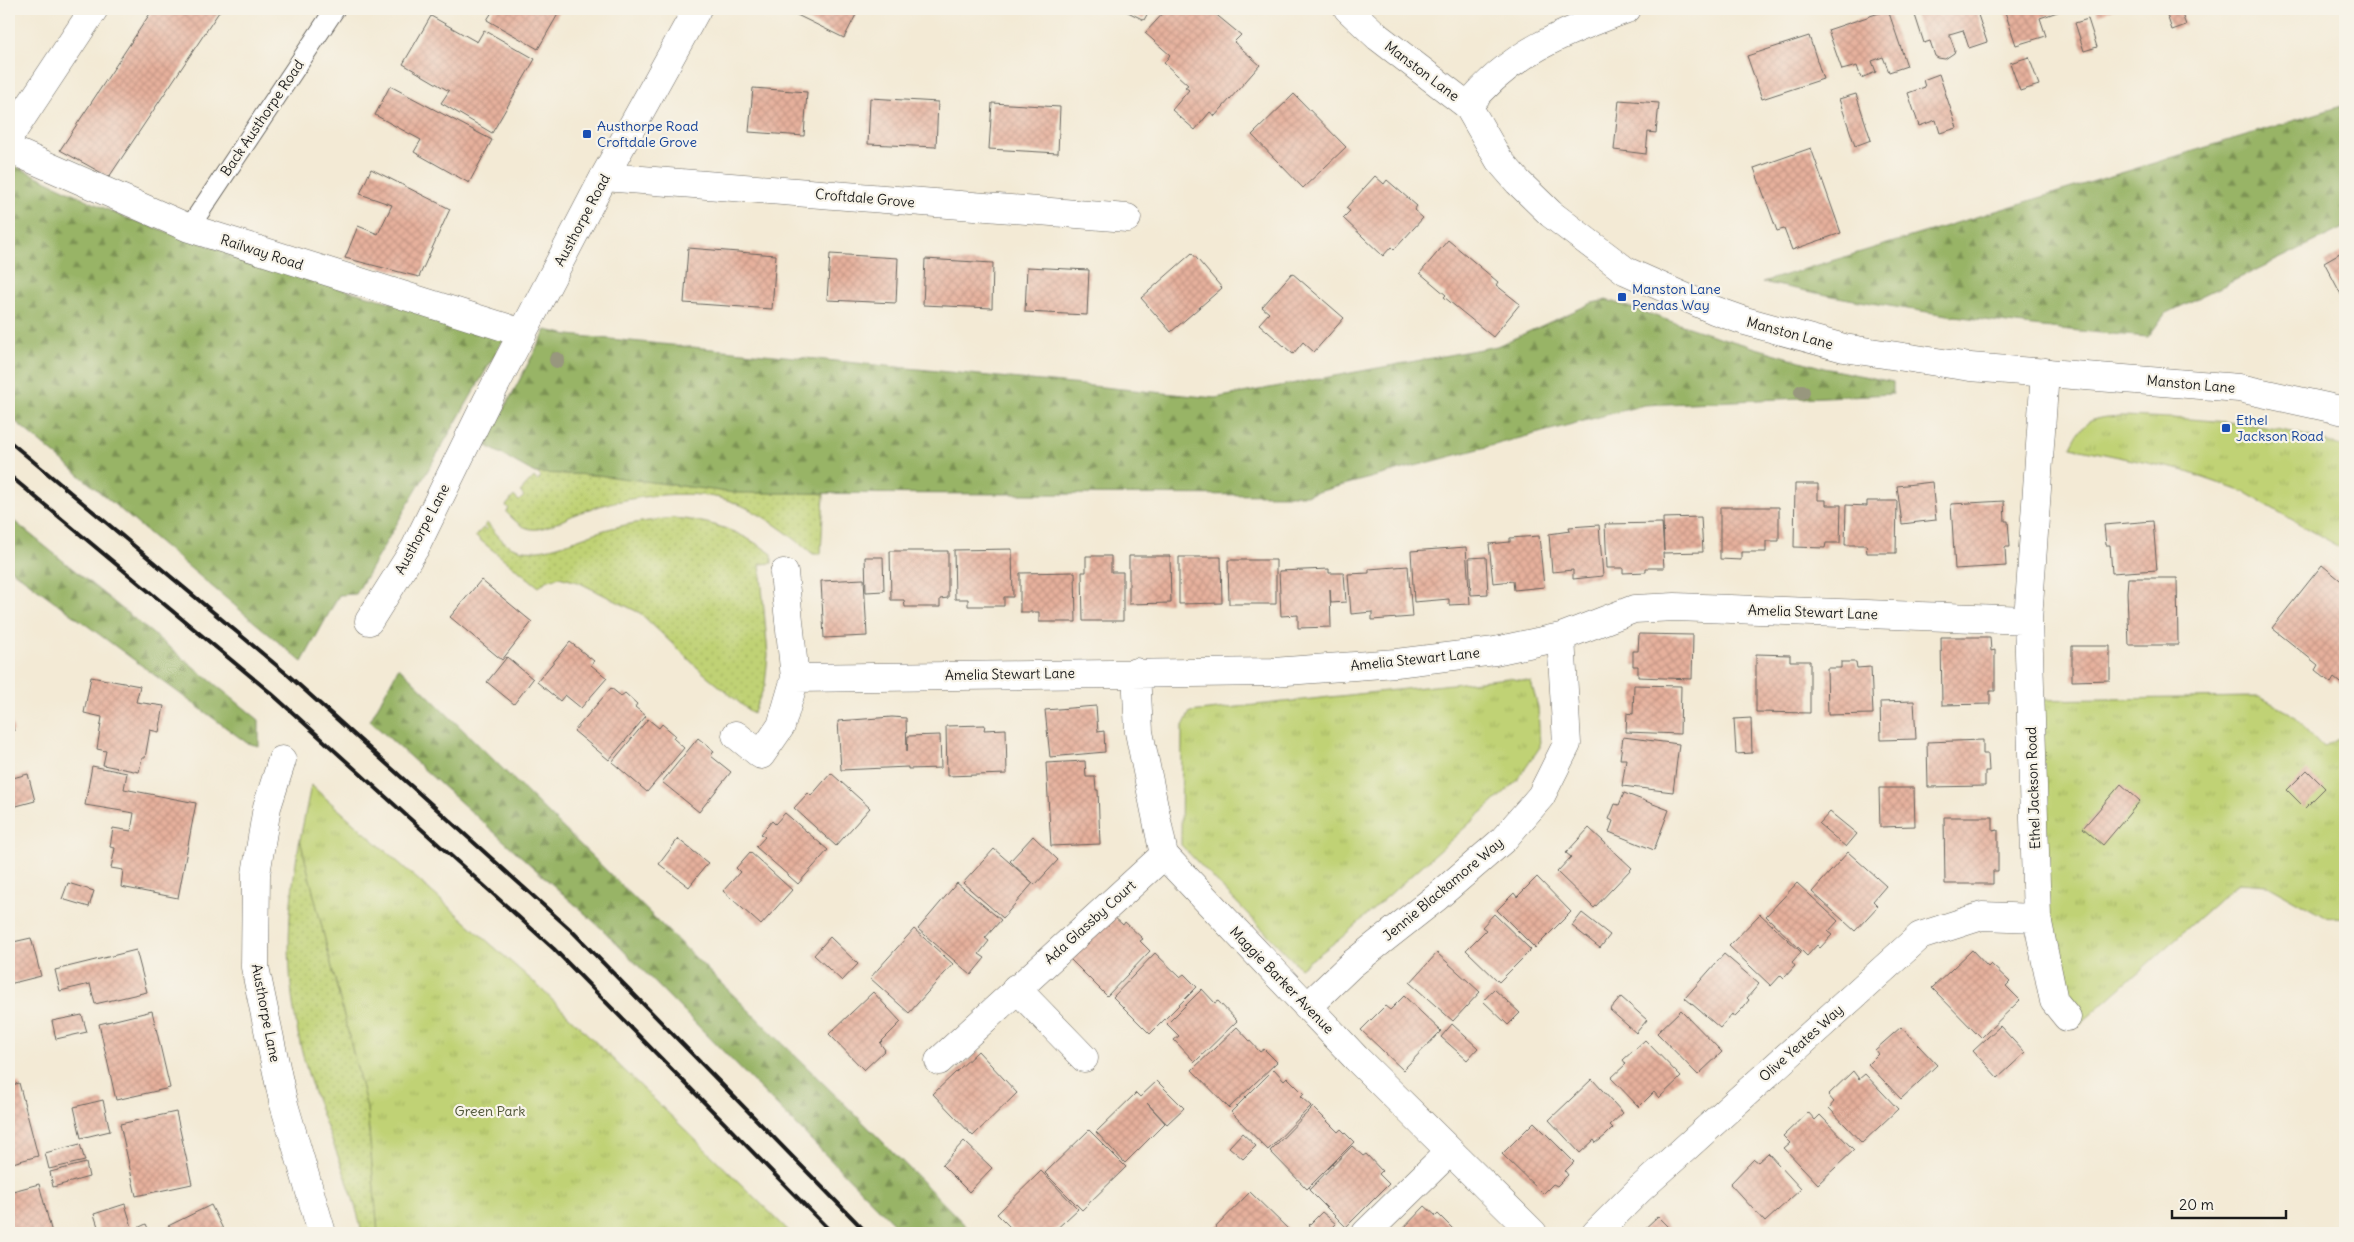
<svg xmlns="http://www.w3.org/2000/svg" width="2354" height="1242" viewBox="0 0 2354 1242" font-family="Delius,sans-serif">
<defs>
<pattern id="grass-dots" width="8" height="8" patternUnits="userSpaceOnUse" patternTransform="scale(1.25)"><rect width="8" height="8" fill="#c0d274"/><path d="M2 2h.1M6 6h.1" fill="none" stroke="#a4b464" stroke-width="1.8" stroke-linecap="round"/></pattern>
<pattern id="forest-firs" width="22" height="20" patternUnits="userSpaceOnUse" patternTransform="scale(1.25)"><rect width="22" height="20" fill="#98b466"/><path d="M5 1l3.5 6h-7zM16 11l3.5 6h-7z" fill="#7b9253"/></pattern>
<pattern id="park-tufts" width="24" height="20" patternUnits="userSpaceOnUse" patternTransform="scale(1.25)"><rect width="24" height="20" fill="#c0d274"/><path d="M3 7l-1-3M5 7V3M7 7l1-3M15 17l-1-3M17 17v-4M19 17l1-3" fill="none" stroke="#a4b464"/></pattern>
<pattern id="building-cross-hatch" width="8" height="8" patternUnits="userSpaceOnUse" patternTransform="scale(1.25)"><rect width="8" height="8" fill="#e6b09c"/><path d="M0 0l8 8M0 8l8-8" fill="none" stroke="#c59786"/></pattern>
</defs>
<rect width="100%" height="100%" fill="#f7f3e8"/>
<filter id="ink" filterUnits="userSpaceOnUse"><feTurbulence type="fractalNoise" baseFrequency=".02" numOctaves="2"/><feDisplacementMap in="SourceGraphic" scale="10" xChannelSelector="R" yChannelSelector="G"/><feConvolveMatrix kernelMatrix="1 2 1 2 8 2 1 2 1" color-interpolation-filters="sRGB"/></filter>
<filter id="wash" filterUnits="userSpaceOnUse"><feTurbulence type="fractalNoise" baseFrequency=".0096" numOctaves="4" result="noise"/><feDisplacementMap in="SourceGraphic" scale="20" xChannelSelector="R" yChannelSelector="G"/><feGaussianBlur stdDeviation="1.12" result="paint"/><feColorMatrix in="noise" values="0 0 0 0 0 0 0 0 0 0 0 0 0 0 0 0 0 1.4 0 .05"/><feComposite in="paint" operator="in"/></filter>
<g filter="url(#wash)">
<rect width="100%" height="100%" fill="#f3ead5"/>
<path fill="url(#grass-dots)" stroke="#6e7748" d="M537 473 597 475 824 494 821 554H813C789 534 760 511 730 501 690 487 623 497 584 511 569 516 554 526 538 529 524 531 515 521 506 512L509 509 506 506 514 496 519 501 524 496 520 492 534 477 537 481 541 477Z
M673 518C712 521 740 531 772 554V563L760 564 768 655 765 685 753 714 700 670 640 613 578 582 559 577 546 581 539 587 475 536 483 528 486 530 487 529 484 526 487 523C495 532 503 544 515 548 544 558 582 535 612 528 632 523 652 520 673 518Z
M300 839 367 1108 378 1233H362C352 1184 329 1137 313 1090 285 1005 283 927 300 839Z"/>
<path fill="url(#forest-firs)" stroke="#5a6841" d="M2345 105V227L2165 314 2148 337C2018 327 1889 309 1762 282Z
M9 163 121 216 313 281 507 334 356 594 339 595 302 662 9 416Z
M1607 300 1712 335 1824 368 1893 382V394L1644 405 1306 495 735 493 597 475 535 473 485 445 546 330 569 335 1215 398 1497 346 1592 303Z
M9 517 259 720V746L247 743 9 568Z
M399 667 878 1137 973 1233H903L601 928 370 721Z"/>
<path fill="url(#park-tufts)" stroke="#6e7748" d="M2122 416C2197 419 2275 421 2345 448V550L2244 492 2181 470 2071 447C2085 418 2091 418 2122 416Z
M1508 678 1531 682 1538 707 1540 747 1516 782 1341 938 1300 968 1181 845 1182 728 1190 712Z
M2260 697 2290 713 2323 747 2345 734V918L2323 916 2268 885 2238 883 2078 1026 2054 1001 2030 700Z
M311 785 537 985 791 1233H378L367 1108 300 839Z"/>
<g id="blocks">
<path fill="url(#building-cross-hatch)" d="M153 9H221L109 177 60 150Z
M494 9H561L538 49 487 20Z
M798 9H859L844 38 795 14Z
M1122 9H1150L1144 20Z
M1167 9H1207L1212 13 1213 12 1241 35 1234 42 1260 65 1215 116 1210 112 1195 130 1172 110 1189 90 1185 87 1188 85 1164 63 1170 55 1145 33Z
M1913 9H1976L1987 42 1969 48 1963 30 1953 33 1949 34 1955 50 1954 53 1945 59 1938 58 1935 56 1930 41 1924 43Z
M2004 9H2066L2040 18 2046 36 2016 45Z
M2096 9H2114L2098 15Z
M2165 9H2180L2186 25 2172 30Z
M1888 10 1907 66 1889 72 1883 57 1872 61 1876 72 1861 78 1857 66 1842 70 1828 30Z
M431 16 477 42 484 30 535 59 492 133 441 103 449 91 403 64Z
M2088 19 2097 47 2084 51 2075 23Z
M1809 36 1823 79 1762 99 1747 56Z
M2029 57 2039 85 2020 91 2010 63Z
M1939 74 1957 128 1940 133 1936 120 1919 126 1908 93 1925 87 1923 80Z
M390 86 492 140 469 183 414 152 421 140 375 115Z
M753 88 807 92 804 136 749 132Z
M1294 94 1346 147 1303 188 1252 135Z
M1856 94 1871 140 1855 146 1839 99Z
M870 98 938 102 936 147 868 144Z
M1619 100 1659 103 1656 133 1648 132 1646 154 1614 150Z
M992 103 1060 107 1058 153 989 149Z
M1811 148 1841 233 1792 250 1784 229 1777 231 1754 168Z
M371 169 450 209 419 277 345 258 358 226 378 234 392 205 360 194Z
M1375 176 1384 184 1387 180 1417 206 1414 210 1423 218 1394 250 1391 247 1383 256 1343 218 1350 211 1346 208Z
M1448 240 1498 282 1496 285 1520 304 1493 337 1444 297 1446 295 1420 273Z
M688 248 776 255 772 309 684 303Z
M2345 250V302L2324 262Z
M1192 253 1222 288 1171 332 1141 298Z
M830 254 898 258 896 303 827 300Z
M925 259 993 263 992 308 923 305Z
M1027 267 1089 270 1087 315 1025 312Z
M1292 273 1344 318 1314 352 1303 342 1293 354 1259 324 1269 313 1262 307Z
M1932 482 1936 520 1902 524 1897 486Z
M1795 484H1818V500H1826V505H1841L1840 543H1826L1825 548 1794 547Z
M1867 501H1897L1896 553H1867L1866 545H1845L1846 505 1867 506Z
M2004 501 2005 521H2008L2010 547H2005L2006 566 1955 569 1951 504Z
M1720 507H1779V541H1766V552H1741V560L1720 559Z
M1701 517 1703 552 1663 553 1664 568H1646V572L1623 573V568H1607L1605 524 1662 523 1664 551 1663 518Z
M2153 521 2157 570 2112 573 2110 545H2106L2104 525Z
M1599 525 1603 576 1573 579V570L1552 572 1549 534 1570 531 1569 527Z
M1539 536 1544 587 1514 590 1513 581 1493 583 1489 544 1510 542V538Z
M1466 547 1470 604 1449 605V599L1414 602 1411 551Z
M1012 549 1013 597H1004V606H968V599H955L954 550Z
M890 551H948V598L940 599V607H905L904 600H891Z
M1086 556H1111V572H1123V621H1083L1082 572H1086Z
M1129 556H1170L1171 603 1129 604Z
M865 557H883L884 591 866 592Z
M1179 557H1221L1222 603 1179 604Z
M1486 557 1488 594 1471 595 1469 558Z
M1228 560H1276V604H1229Z
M2322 565 2345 584V687L2334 678 2331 683 2315 670 2318 665 2272 628Z
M1408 566 1412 617 1372 620V612L1351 614 1348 574 1369 573V569Z
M1329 569V573H1344L1346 602 1331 603 1330 589 1331 627 1298 628V615L1281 616 1279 571Z
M1075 572 1076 622H1039V612H1020V573Z
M2128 578H2177L2178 645H2129L2127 592Z
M864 579 867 636 824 638 821 581Z
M481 580 532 622 502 660 450 617Z
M1639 634 1693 635 1692 679 1638 677V666H1633V651H1638Z
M1941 637H1990L1991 651 1995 650V691H1990V704L1942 705Z
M570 642 594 661 591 665 607 678 581 708 565 695 560 701 537 682Z
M2072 646H2110V680L2072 681Z
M1756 654 1790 655V661H1810V713L1756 712Z
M507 657 533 679 514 704 487 682Z
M1841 662H1856L1857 668 1871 667 1873 714 1828 715 1827 668H1841Z
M91 677 140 686 136 702 164 706 159 732 150 730 145 758H142L139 772 103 765 106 751 97 749 102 717 84 713Z
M1634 685 1681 686 1680 734 1626 732 1627 713 1633 714Z
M611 688 621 696 625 693 637 704 635 707 646 716 609 760 574 731Z
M1914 701 1916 739 1881 740 1880 702Z
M1096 706 1098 732 1104 731 1105 752 1050 757 1045 710Z
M9 717H10L14 731 9 733Z
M892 717 906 718 907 752 908 736 940 735 941 768 908 769V767L841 770 838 721Z
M1751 718 1752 753 1736 754 1734 719Z
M648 719 659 728 662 724 675 735 673 738 684 748 647 792 612 762Z
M985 725 984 730 1006 729 1007 774 947 776 946 726Z
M1623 737 1679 744 1673 792 1622 786 1626 759H1620Z
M698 738 714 751 711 756 731 772 699 812 662 782Z
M1983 740V754H1988L1989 771H1985V786L1928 787 1927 742Z
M1085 761 1086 777H1095L1096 790H1098L1100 844 1051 846 1046 763Z
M92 766 127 773 124 789 196 803 178 898 121 887 123 870 111 868 115 848 110 847 113 828 131 831 134 813 85 805Z
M2307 770 2325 788 2305 808 2287 790Z
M831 773 870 808 836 846 794 808 808 793 811 796Z
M28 774 35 801 9 808V779Z
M2121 784 2140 801 2103 845 2083 828Z
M1879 788H1914L1915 826 1880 827Z
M1624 793 1669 810 1654 850 1609 832 1613 821 1609 819 1615 804 1619 805Z
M1830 812 1857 834 1846 847 1819 824Z
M785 813 828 850 798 884 756 847 765 837 761 834 772 821 775 824Z
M1944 817H1993V831L1998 830V871H1993V884H1945Z
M1589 828 1632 868 1594 908 1557 872 1571 857 1566 853Z
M1033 836 1058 860 1035 885 1010 861Z
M678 839 708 863 689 887 659 864Z
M994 849 1033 883 1003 918 963 883Z
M750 852 792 890 761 925 723 891 740 872 736 868Z
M1848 852 1886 886 1873 901 1878 906 1855 931 1812 892Z
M1537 877 1571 912 1535 948 1497 910 1514 893 1517 897Z
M68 883 94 891 89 907 62 899Z
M957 883 1001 920 985 938 989 941 979 954 985 958 971 975 918 929Z
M1797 883 1838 921 1828 932 1832 935 1820 948 1817 945 1807 956 1766 916Z
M1582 913 1610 935 1600 948 1572 926Z
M1494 914 1531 950 1499 982 1466 950 1486 930 1482 927Z
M1760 914 1801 952 1792 962 1795 966 1784 978 1781 975 1771 986 1729 946Z
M1112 915 1123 925 1125 922 1143 939 1140 941 1150 951 1107 996 1070 959Z
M914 929 953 964 909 1013 870 978Z
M830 937 858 964 842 981 814 955Z
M31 938 41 976 9 984V943Z
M136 950 147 992 95 1004 90 984 60 991 55 970Z
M1972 950 1988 967 1991 964 2010 982 2006 986 2020 1000 1981 1038 1932 988Z
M1155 953 1180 977 1184 974 1197 987 1150 1034 1113 997Z
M1437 953 1480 992 1453 1021 1410 983Z
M1724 954 1759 984 1747 998 1749 1000 1742 1009 1734 1017 1732 1014 1720 1028 1685 998Z
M1202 989 1215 1003 1218 1001 1237 1021 1195 1062 1174 1040 1179 1036 1167 1024Z
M1494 989 1520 1013 1508 1025 1483 1001Z
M873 992 901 1022 880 1043 885 1050 864 1070 829 1034Z
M1404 996 1441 1031 1403 1070 1361 1030 1385 1006 1390 1010Z
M1621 997 1647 1020 1636 1033 1610 1010Z
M1681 1010 1722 1052 1698 1075 1657 1033Z
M152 1011 170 1088 116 1100 99 1024Z
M82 1015 87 1032 56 1039 52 1021Z
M1452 1024 1478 1048 1467 1060 1441 1037Z
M2000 1026 2025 1053 1998 1078 1973 1051Z
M1237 1027 1260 1052 1264 1049 1277 1062 1229 1108 1192 1070Z
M1901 1027 1937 1065 1901 1099 1868 1064 1878 1054 1875 1050Z
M1645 1040 1681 1077 1659 1098 1654 1092 1639 1107 1611 1078 1626 1064 1623 1060Z
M9 1041 13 1056 9 1057Z
M978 1051 1017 1093 973 1136 933 1094Z
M1274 1069 1284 1080 1287 1077 1304 1094 1301 1097 1311 1106 1268 1150 1231 1112Z
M1853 1071 1859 1079 1865 1074 1898 1109 1862 1143 1829 1108 1834 1102 1828 1095Z
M1592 1079 1623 1113 1610 1125 1613 1128 1605 1136 1596 1143 1594 1140 1580 1153 1549 1120Z
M1157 1081 1184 1108 1167 1124 1147 1103 1165 1123 1125 1163 1096 1132 1136 1093 1140 1097Z
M19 1083 38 1156 9 1164V1086Z
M103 1100 110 1131 81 1138 74 1107Z
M1313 1107 1338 1132 1341 1129 1354 1142 1307 1189 1270 1151Z
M176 1112 192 1184 136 1196 120 1124Z
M1808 1112 1815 1120 1820 1115 1854 1150 1818 1184 1784 1148 1790 1143 1783 1136Z
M1534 1122 1574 1162 1565 1171 1568 1175 1557 1186 1553 1184 1543 1194 1502 1154Z
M1089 1130 1126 1167 1082 1210 1045 1173Z
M1242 1133 1256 1146 1243 1159 1229 1147Z
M964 1141 992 1168 969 1192 942 1165Z
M80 1144 85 1161 49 1169 45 1153Z
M1352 1146 1363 1156 1366 1154 1382 1171 1379 1174 1389 1184 1346 1227 1309 1190Z
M1768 1153 1801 1189 1765 1222 1730 1184 1754 1159 1758 1162Z
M86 1163 89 1177 53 1187 50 1172Z
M1041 1171 1078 1209 1052 1233H1016L997 1214Z
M39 1184 52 1233H9V1192Z
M1250 1192 1288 1229 1284 1233H1210Z
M125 1204 132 1227 112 1233H100L94 1214Z
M211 1205 225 1233H172L168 1226Z
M1425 1206 1436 1216 1438 1214 1456 1232 1399 1233Z
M1322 1212 1336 1224 1327 1233H1318L1309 1225Z
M1658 1216 1675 1233H1640Z
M146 1224 150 1233H127Z"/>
</g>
</g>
<g filter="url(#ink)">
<use href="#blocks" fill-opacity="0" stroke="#67645d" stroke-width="1"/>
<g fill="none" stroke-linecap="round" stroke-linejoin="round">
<g stroke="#67645d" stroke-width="21">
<path id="lane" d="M189 228 335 9"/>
</g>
<g stroke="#67645d" stroke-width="29">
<path id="street" d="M1468 106C1510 52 1565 32 1627 9
M9 137 94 9
M9 149 189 228 523 333
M604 177 1127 218
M2045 372 2028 620 2037 918 2054 1001 2067 1017
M369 621 415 548 487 401 604 177 697 9
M1136 672 1139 732 1164 855 1356 1058 1533 1233
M795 678 1273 672 1396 663 1495 651 1561 637 1634 609 1675 607 2028 620
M736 735 761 755 781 726 795 678 784 573
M282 760 267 807 256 874 255 967 283 1101 322 1233
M1016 988 1084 1058
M1307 1007 1352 964 1437 897 1503 840 1541 796 1567 744 1561 637
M939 1061 1164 855
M1366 1233 1449 1152
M1596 1233 1639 1190 1920 936 1982 916 2037 918"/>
</g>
<g stroke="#67645d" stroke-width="29">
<path id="secondary" d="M1348 9 1378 37 1468 106 1499 160 1518 182 1551 214 1626 271 1714 310 1745 321 1844 348 1970 367 2239 388 2345 411"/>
</g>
<use href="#lane" stroke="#fff" stroke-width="19"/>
<use href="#street" stroke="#fff" stroke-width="28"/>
<use href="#secondary" stroke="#fff" stroke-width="28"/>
<path stroke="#1c1c1c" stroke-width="4" d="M9 441 288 675 572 931 867 1233
M9 475 272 694 554 949 832 1233"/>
</g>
<g fill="#98977e">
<circle cx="557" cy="360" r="8"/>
<circle cx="1802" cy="392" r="8"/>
</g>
</g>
<g fill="#1a4fb4" stroke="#f7f3e8" stroke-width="2">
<rect x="582" y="129" width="10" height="10" rx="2.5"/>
<rect x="1617" y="292" width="10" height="10" rx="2.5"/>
<rect x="2221" y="423" width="10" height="10" rx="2.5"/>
</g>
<g text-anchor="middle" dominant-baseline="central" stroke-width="4.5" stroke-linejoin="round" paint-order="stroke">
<g font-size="14" fill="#1c1c1c" stroke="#f7f3e8">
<text transform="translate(1422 71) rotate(37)">Manston Lane</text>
<text transform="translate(262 118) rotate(-56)">Back Austhorpe Road</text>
<text transform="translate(865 198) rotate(5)">Croftdale Grove</text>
<text transform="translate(582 220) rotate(-62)">Austhorpe Road</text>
<text transform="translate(262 252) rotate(18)">Railway Road</text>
<text transform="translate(1790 333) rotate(15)">Manston Lane</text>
<text transform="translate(2191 384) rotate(5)">Manston Lane</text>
<text transform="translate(422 529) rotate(-62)">Austhorpe Lane</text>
<text transform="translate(1813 612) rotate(2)">Amelia Stewart Lane</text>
<text transform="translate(1415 659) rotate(-6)">Amelia Stewart Lane</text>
<text transform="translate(1010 674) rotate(-1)">Amelia Stewart Lane</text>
<text transform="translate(2033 788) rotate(-92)">Ethel Jackson Road</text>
<text transform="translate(1443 889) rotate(-40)">Jennie Blackamore Way</text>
<text transform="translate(1090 922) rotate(-42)">Ada Glassby Court</text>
<text transform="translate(1282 980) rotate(46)">Maggie Barker Avenue</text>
<text transform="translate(266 1013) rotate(79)">Austhorpe Lane</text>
<text transform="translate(1801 1043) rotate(-42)">Olive Yeates Way</text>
</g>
<g font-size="14" fill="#164399" stroke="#f7f3e8" text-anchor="start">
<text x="597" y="126">Austhorpe Road<tspan x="597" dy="16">Croftdale Grove</tspan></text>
<text x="1632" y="289">Manston Lane<tspan x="1632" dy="16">Pendas Way</tspan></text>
<text x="2236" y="420">Ethel<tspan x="2236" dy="16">Jackson Road</tspan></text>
</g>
<g font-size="14" fill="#4d5336" stroke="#f7f3e8">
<text x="490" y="1111">Green Park</text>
</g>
</g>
<rect width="2354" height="1242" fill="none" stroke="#f7f3e8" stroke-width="30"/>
<path d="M2172 1210v8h114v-8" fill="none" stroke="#1c1c1c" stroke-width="2.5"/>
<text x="2179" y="1210" font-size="15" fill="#1c1c1c" stroke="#f7f3e8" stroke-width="4" paint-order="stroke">20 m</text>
</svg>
